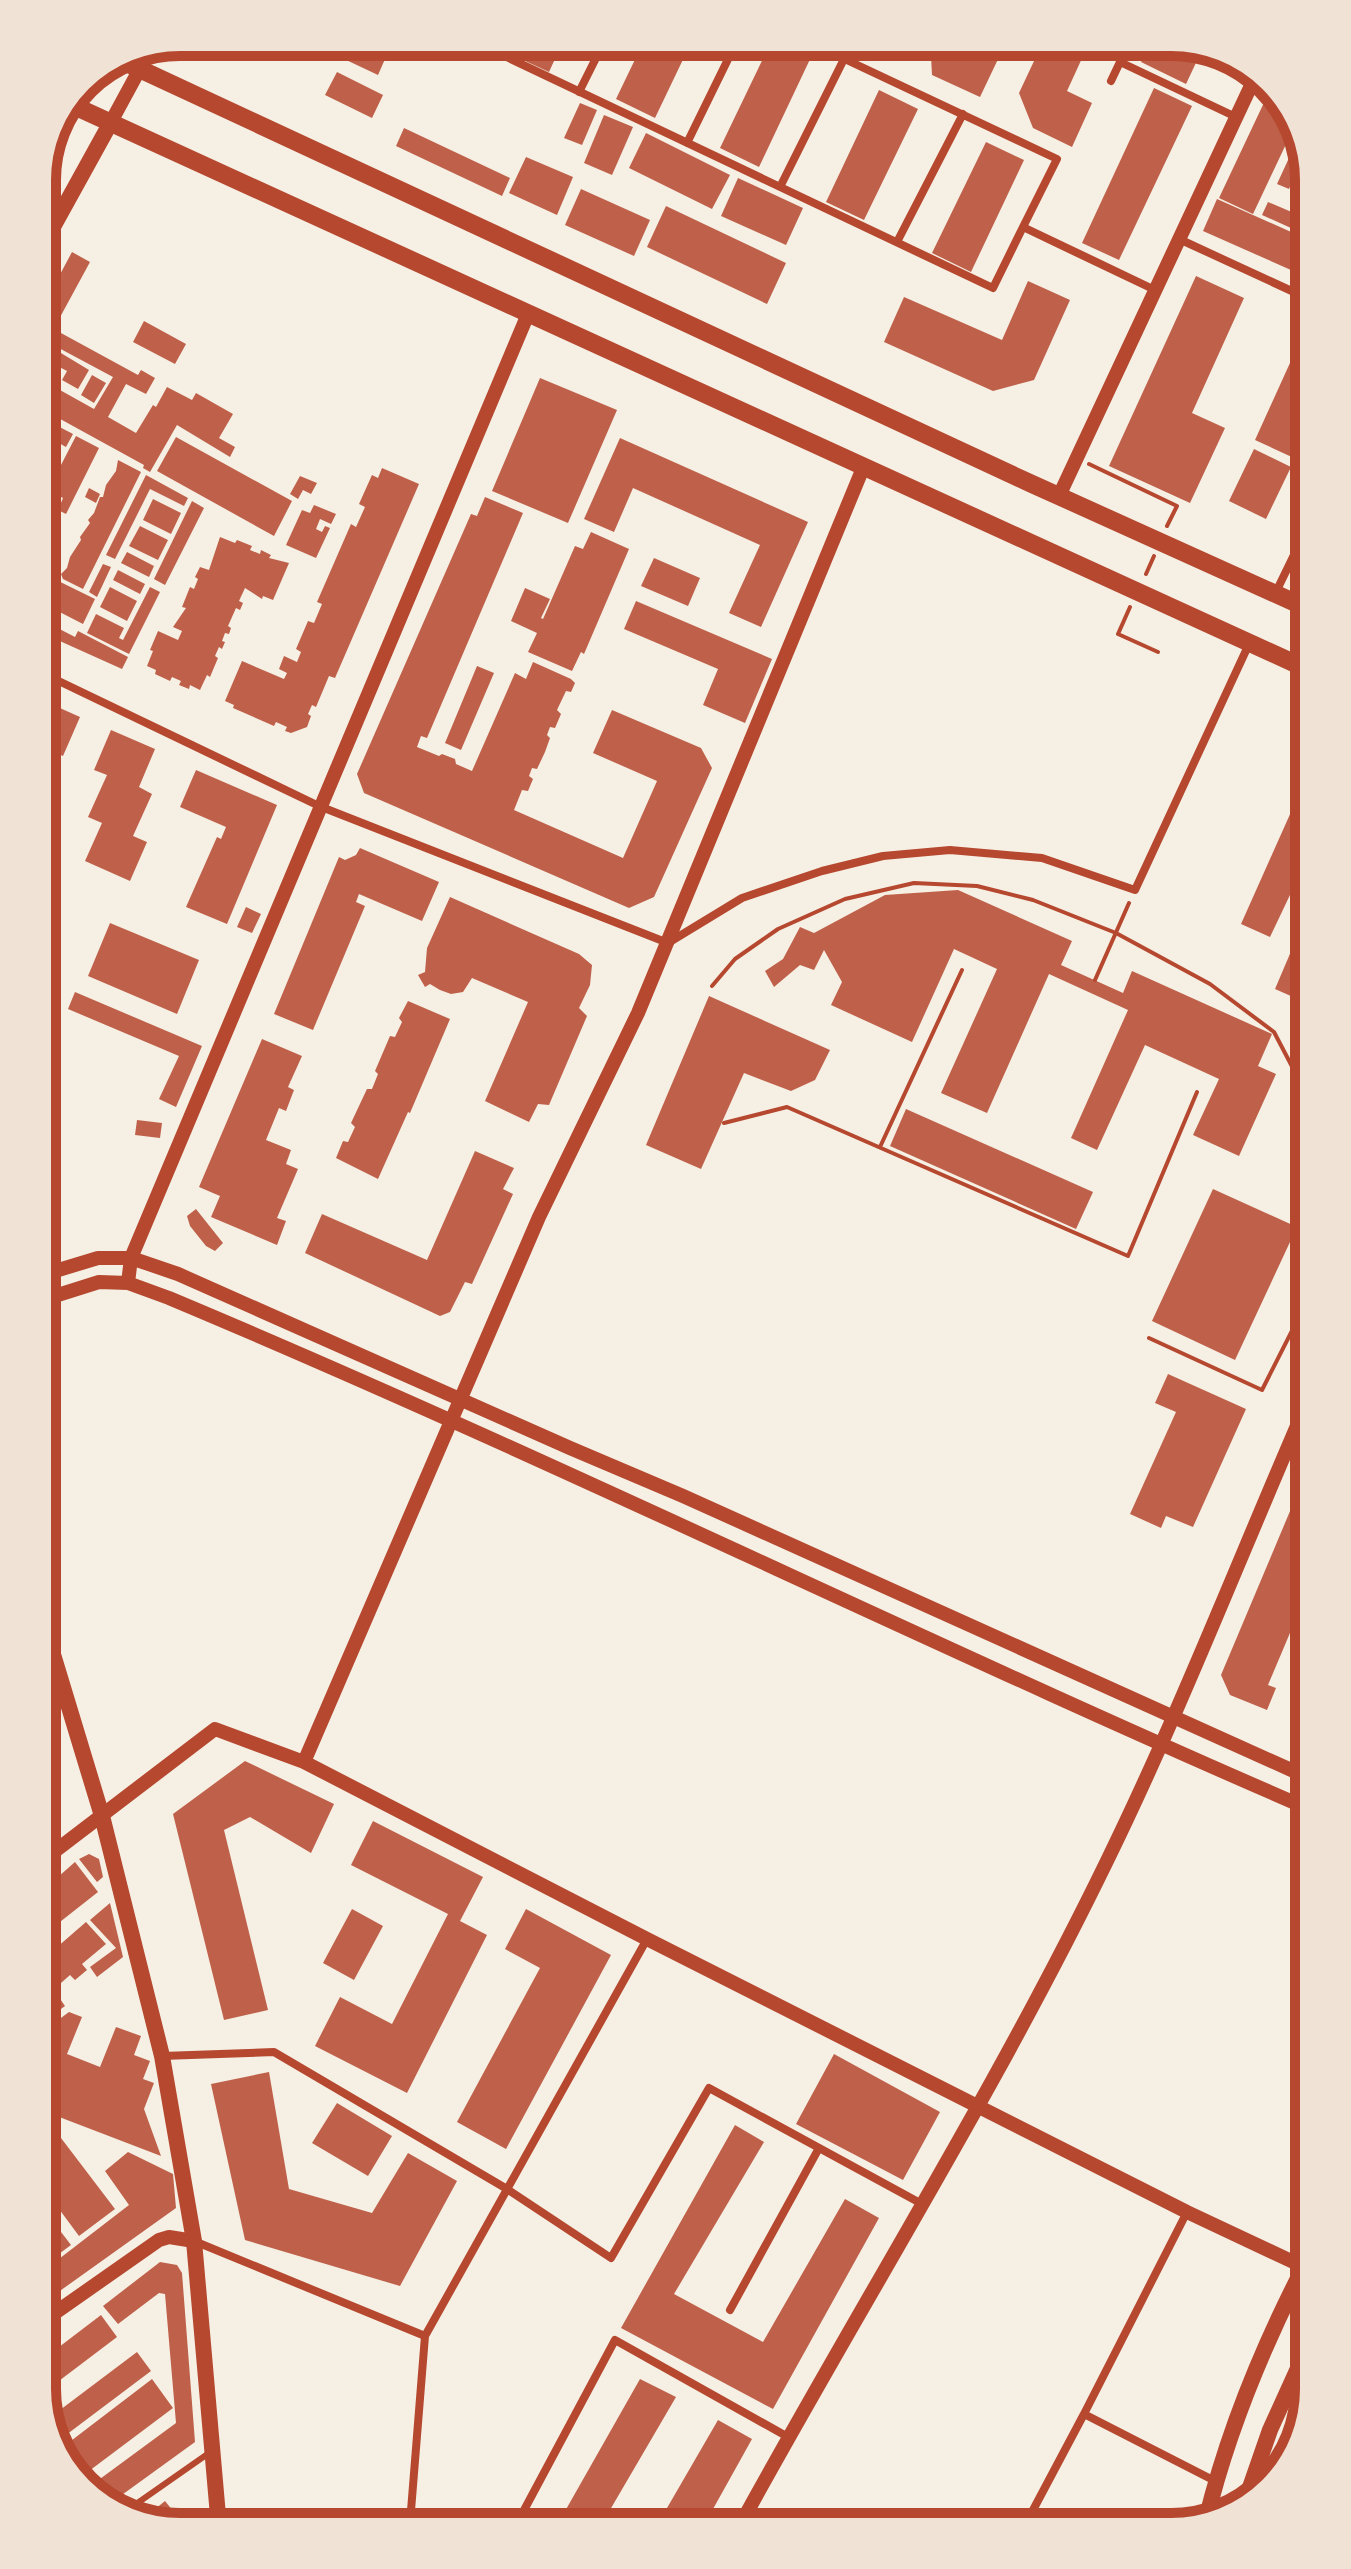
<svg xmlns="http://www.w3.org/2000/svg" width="1351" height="2569" viewBox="0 0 1351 2569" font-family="Georgia,serif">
<rect width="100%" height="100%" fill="#f6efe4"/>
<path fill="#bf614a" d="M1181 42 1202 50 1186 84 1141 62 1151 43Z
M1089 43 1067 91 1092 103 1072 147 1033 128 1019 93 1042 44Z
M982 44 981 46 1000 55 980 97 932 75 931 56 937 45Z
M769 46H793L812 55 759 167 720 148Z
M641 47H689L655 118 616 99Z
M560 48 549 72 510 54 512 49Z
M459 49H487L481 60Z
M325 50H389L378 75Z
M337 72 383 95 372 118 325 95Z
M1154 88 1192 106 1119 260 1082 243Z
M879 90 918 109 864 220 826 202Z
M1269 92 1296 123 1253 214 1219 198Z
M580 103 597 110 582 145 564 138Z
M604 115 633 127 612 175 584 163Z
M404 128 510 178 502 196 396 146Z
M646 133 730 175 712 209 629 168Z
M1300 134 1304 155 1289 189 1277 184Z
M986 142 1024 160 971 272 932 253Z
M526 157 573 177 557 215 509 193Z
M738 178 803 208 786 245 721 216Z
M581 189 650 220 634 256 565 225Z
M1217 199 1309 240V278L1203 231Z
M1268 202 1308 219 1302 233 1262 215Z
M666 206 786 263 767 304 647 247Z
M72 252 90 262 52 332 59 336 61 333 138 375 141 370 155 378 146 394 126 384 108 417 136 433 153 405 156 407 167 387 192 400 196 393 233 414 219 438 235 447 230 457 177 425 150 472 143 468 144 465 42 409V380L94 409 113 377 42 339V308Z
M1196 276 1244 298 1192 413 1225 428 1190 503 1109 466Z
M1028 281 1070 300 1034 380 993 391 884 342 904 297 1002 340Z
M144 321 186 344 175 364 133 342Z
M1309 321V424L1294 458 1255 440Z
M51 347 89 370 78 389 62 380 67 371 44 359Z
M92 375 106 383 94 403 81 395Z
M540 378 617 410 568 523 492 491Z
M52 423 73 434 66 447 46 436Z
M76 436 99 448 66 514 58 510 63 498 57 495 59 498 49 512 48 520 42 523V472L51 476 44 488 48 490Z
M176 437 292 501 274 536 157 471Z
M620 438 808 522 761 627 729 613 760 545 633 488 614 532 584 519Z
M1254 449 1291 467 1266 519 1229 501Z
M118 460 141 472 83 589 63 579 61 574 67 568 70 557 81 540 80 537 90 523 88 520 94 513 100 497H103L106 485 116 471Z
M382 468 419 484 335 678 329 676 316 707 312 705 308 714 311 716 307 727 291 733 285 731 287 727 276 722 274 726 233 708 234 705 225 701 242 661 284 679 287 673 279 669 284 656 297 662 301 652 296 649 308 621 314 623 322 604 317 602 351 524 356 527 365 507 359 504 372 475 378 478Z
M146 475 188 498 184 506 150 489 115 559 106 555Z
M300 476 317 483 311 494 303 490 298 499 290 494Z
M89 488 100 494 96 503 85 497Z
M485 497 523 513 427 738 421 736 417 747 439 756 442 754 455 759 456 764 472 771 515 673 526 679 533 662 571 679 575 683 571 692 566 691 557 710 561 714 555 728 550 727 547 735 550 738 545 752 537 769 532 768 529 776 533 779 528 791 522 790 514 810 623 858 657 781 593 753 612 710 701 748 712 768 654 897 629 908 364 793 357 774 471 514 477 516Z
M153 499 181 513 171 534 143 520Z
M192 501 204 508 165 585 154 579Z
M314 505 336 514 331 524 320 519 316 529 322 532 325 526 330 528 316 558 286 545 302 510 310 513Z
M140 526 168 540 158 560 129 546Z
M591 532 629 549 584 654 581 652 572 671 528 652 537 633 511 621 525 588 550 599 541 618 543 619 575 546 583 549Z
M47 535 54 538 48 550 42 547Z
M220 537 235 543 237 540 252 546 250 550 260 554 261 550 271 555 269 558 289 563 273 600 263 596 262 599 245 588 239 601 243 603 240 610 236 608 228 626 231 628 229 634 225 633 222 641 225 642 222 649 219 647 215 656 218 658 210 677 207 675 200 690 190 685 189 689 179 685 181 681 172 677 170 681 155 674 156 670 147 666 153 651 150 650 158 631 178 640 182 631 173 627 186 608 182 607 190 587 194 589 198 579 195 577 200 567 209 570Z
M127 552 154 566 149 577 121 563Z
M654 558 700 578 688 606 641 586Z
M103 564 111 567 97 597 89 592Z
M118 570 145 584 140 594 113 580Z
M42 573 95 599 83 624 42 603Z
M110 587 137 601 127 621 100 607Z
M150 587 160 592 129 654 87 633 96 614 124 628 119 638 123 640Z
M636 601 772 659 745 723 703 705 718 669 624 629Z
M42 620 75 637 78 631 128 657 122 669 42 633Z
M477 666 494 673 461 750 445 743Z
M42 700 80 717 63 756 51 751 48 756 45 807H42Z
M111 730 155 749 139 787 152 794 133 836 147 842 130 881 85 861 102 823 88 817 107 775 94 770Z
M196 770 277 805 227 924 186 907 217 837 221 839 226 827 180 807Z
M1295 803 1309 809V855L1270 937 1241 924Z
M360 848 439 882 422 921 359 894 356 902 365 906 313 1030 274 1014 339 857 345 860 356 855Z
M958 890 1072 941 1061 965 1123 993 1132 971 1272 1034 1258 1066 1276 1074 1239 1156 1193 1135 1219 1079 1145 1045 1097 1150 1071 1138 1128 1010 1049 974 987 1113 941 1093 997 969 954 949 912 1042 831 1005 842 982 824 950 814 970 800 965 774 987 765 971 783 959 800 927 814 933 885 895Z
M450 897 579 954 592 965 590 985 579 1008 587 1016 549 1105 538 1104 529 1122 485 1101 528 1002 472 978 463 992 451 994 440 990 430 984 425 987 418 975 425 972 427 948Z
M246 907 261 914 252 933 237 927Z
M110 923 199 960 177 1014 88 976Z
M1292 949 1309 956V1004L1275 989Z
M75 992 202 1046 176 1107 159 1099 179 1056 68 1009Z
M709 996 830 1050 815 1080 791 1091 744 1073 701 1169 646 1145Z
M408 1001 450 1019 410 1113 408 1112 378 1179 336 1158 343 1141 348 1142 355 1127 351 1123 367 1089H372L378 1074 375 1071 390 1036 395 1037 402 1022 399 1018Z
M262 1039 302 1056 288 1087 294 1090 286 1111 279 1108 266 1140 291 1150 286 1164 298 1169 277 1218 286 1221 277 1245 211 1217 220 1196 199 1187Z
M906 1109 1093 1192 1076 1229 890 1146Z
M137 1120 162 1123 160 1138 135 1135Z
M475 1151 514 1168 503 1189 513 1194 472 1284 465 1282 450 1312 440 1316 305 1253 322 1214 427 1260Z
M1213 1189 1297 1227 1235 1360 1152 1321Z
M196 1209 223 1243 215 1251 206 1246 190 1226 187 1216Z
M1168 1374 1246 1409 1193 1527 1166 1516 1161 1528 1130 1514 1176 1412 1155 1403Z
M1309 1466V1588L1268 1685 1276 1688 1267 1710 1230 1695 1221 1675Z
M245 1761 334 1804 311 1853 250 1817 224 1830 268 2010 224 2020 173 1814Z
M373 1821 483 1877 460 1921 487 1935 407 2093 315 2046 340 1997 392 2024 448 1914 351 1865Z
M89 1854 99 1859 103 1877 97 1882 79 1859Z
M75 1862 98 1892 51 1929 56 1936 50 1940 56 1948 86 1922 106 1944 82 1964 87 1970 75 1980 70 1975 61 1983 42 1960V1891Z
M110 1903 123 1957 97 1977 90 1967 116 1948 90 1920Z
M352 1909 383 1926 354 1980 323 1963Z
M526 1909 611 1955 506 2149 457 2122 540 1968 505 1949Z
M42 1963 57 1984 42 1994Z
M56 1993 65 2006 42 2023V2004Z
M69 2012 82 2017 67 2054 100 2067 116 2027 141 2036 134 2055 150 2061 143 2079 154 2083 144 2109 161 2156 54 2115 42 2103V2032Z
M834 2054 940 2112 903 2180 796 2124Z
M269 2072 289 2189 372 2213 408 2153 457 2181 400 2286 245 2240 211 2084Z
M337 2103 392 2136 368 2176 312 2143Z
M42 2113 115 2209 79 2236 42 2186Z
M735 2125 764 2142 674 2294 763 2342 845 2199 879 2218 773 2409 621 2328Z
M128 2152 173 2174 176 2208 57 2293 42 2272 129 2205 105 2171Z
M42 2207 71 2245 44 2265 42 2262Z
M160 2262 177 2265 182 2273 195 2442 108 2505 103 2503 89 2487 176 2423 165 2294 159 2293 118 2324 103 2306Z
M101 2315 117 2337 43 2393 42 2360Z
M137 2352 151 2371 54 2444 48 2419Z
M152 2379 173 2408 81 2477 59 2450Z
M640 2379 676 2397 600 2527H556Z
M718 2420 752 2439 703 2527H656Z
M165 2501 186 2527H171L144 2518Z"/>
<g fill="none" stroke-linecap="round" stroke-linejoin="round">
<path stroke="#b5482f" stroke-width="4" d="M1089 464 1177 506 1167 526
M1146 574 1154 556
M1130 607 1118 634 1158 652
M1095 980 1129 903
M712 986 735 959 778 929 845 899 914 883 977 886 1033 900 1116 933 1210 984 1274 1032 1309 1099
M724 1123 787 1107 1128 1256 1197 1092
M880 1147 962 970
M1149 1338 1262 1390 1303 1309 1309 1288"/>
<path stroke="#b5482f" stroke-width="6" d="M126 2511 209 2453"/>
<path stroke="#b5482f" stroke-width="8" d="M817 46 1057 159 1023 227
M497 49 496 52 993 288 1023 227 1155 290
M1120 62 1236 117
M1111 81 1129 43
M579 92 601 48
M687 143 734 47
M780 187 844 59
M1179 239 1309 299
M897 242 963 114
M1275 594 1309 524
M42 673 319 806 668 943 742 898 822 871 883 856 950 850 1042 858 1135 890 1249 644
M162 2056 274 2052 507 2189 611 2258 709 2088 922 2204
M1187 2212 1084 2414 1215 2481
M194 2241 425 2336
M730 2310 819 2148
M404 2527 410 2523 425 2336 647 1939
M515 2527 615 2340 788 2437
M1024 2527 1084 2414"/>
<path stroke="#b5482f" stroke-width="14" d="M111 122 149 52
M1059 496 1256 75
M42 1275 98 1258H131L178 1274 570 1448 683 1496 1309 1778
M128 1283 131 1258 528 314
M42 1300 99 1282 128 1283 169 1298C553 1459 927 1644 1309 1809
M304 1762 539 1217 638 1013 863 468
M42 1861 215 1729 304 1762 647 1939 1187 2212 1304 2267
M42 2322 159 2240 169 2237 194 2241
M739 2527C860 2306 995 2091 1105 1865 1180 1712 1241 1554 1309 1398"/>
<path stroke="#b5482f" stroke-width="16" d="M42 247 111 122
M42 1618 102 1816 162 2056 194 2241 219 2527
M1246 2499 1270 2430 1309 2344
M1206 2520C1228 2430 1266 2339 1309 2257"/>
<path stroke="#b5482f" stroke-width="18" d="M118 59 1032 484 1309 609
M72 105 1309 670"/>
</g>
<path d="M0 0H1351V2569H0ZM180 56H1171A124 124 0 0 1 1295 180V2389A124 124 0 0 1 1171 2513H180A124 124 0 0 1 56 2389V180A124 124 0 0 1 180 56Z" fill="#f1e2d6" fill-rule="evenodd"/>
<path fill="none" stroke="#b5482f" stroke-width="10" d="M180 56H1171A124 124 0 0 1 1295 180V2389A124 124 0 0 1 1171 2513H180A124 124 0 0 1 56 2389V180A124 124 0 0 1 180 56Z"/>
</svg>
